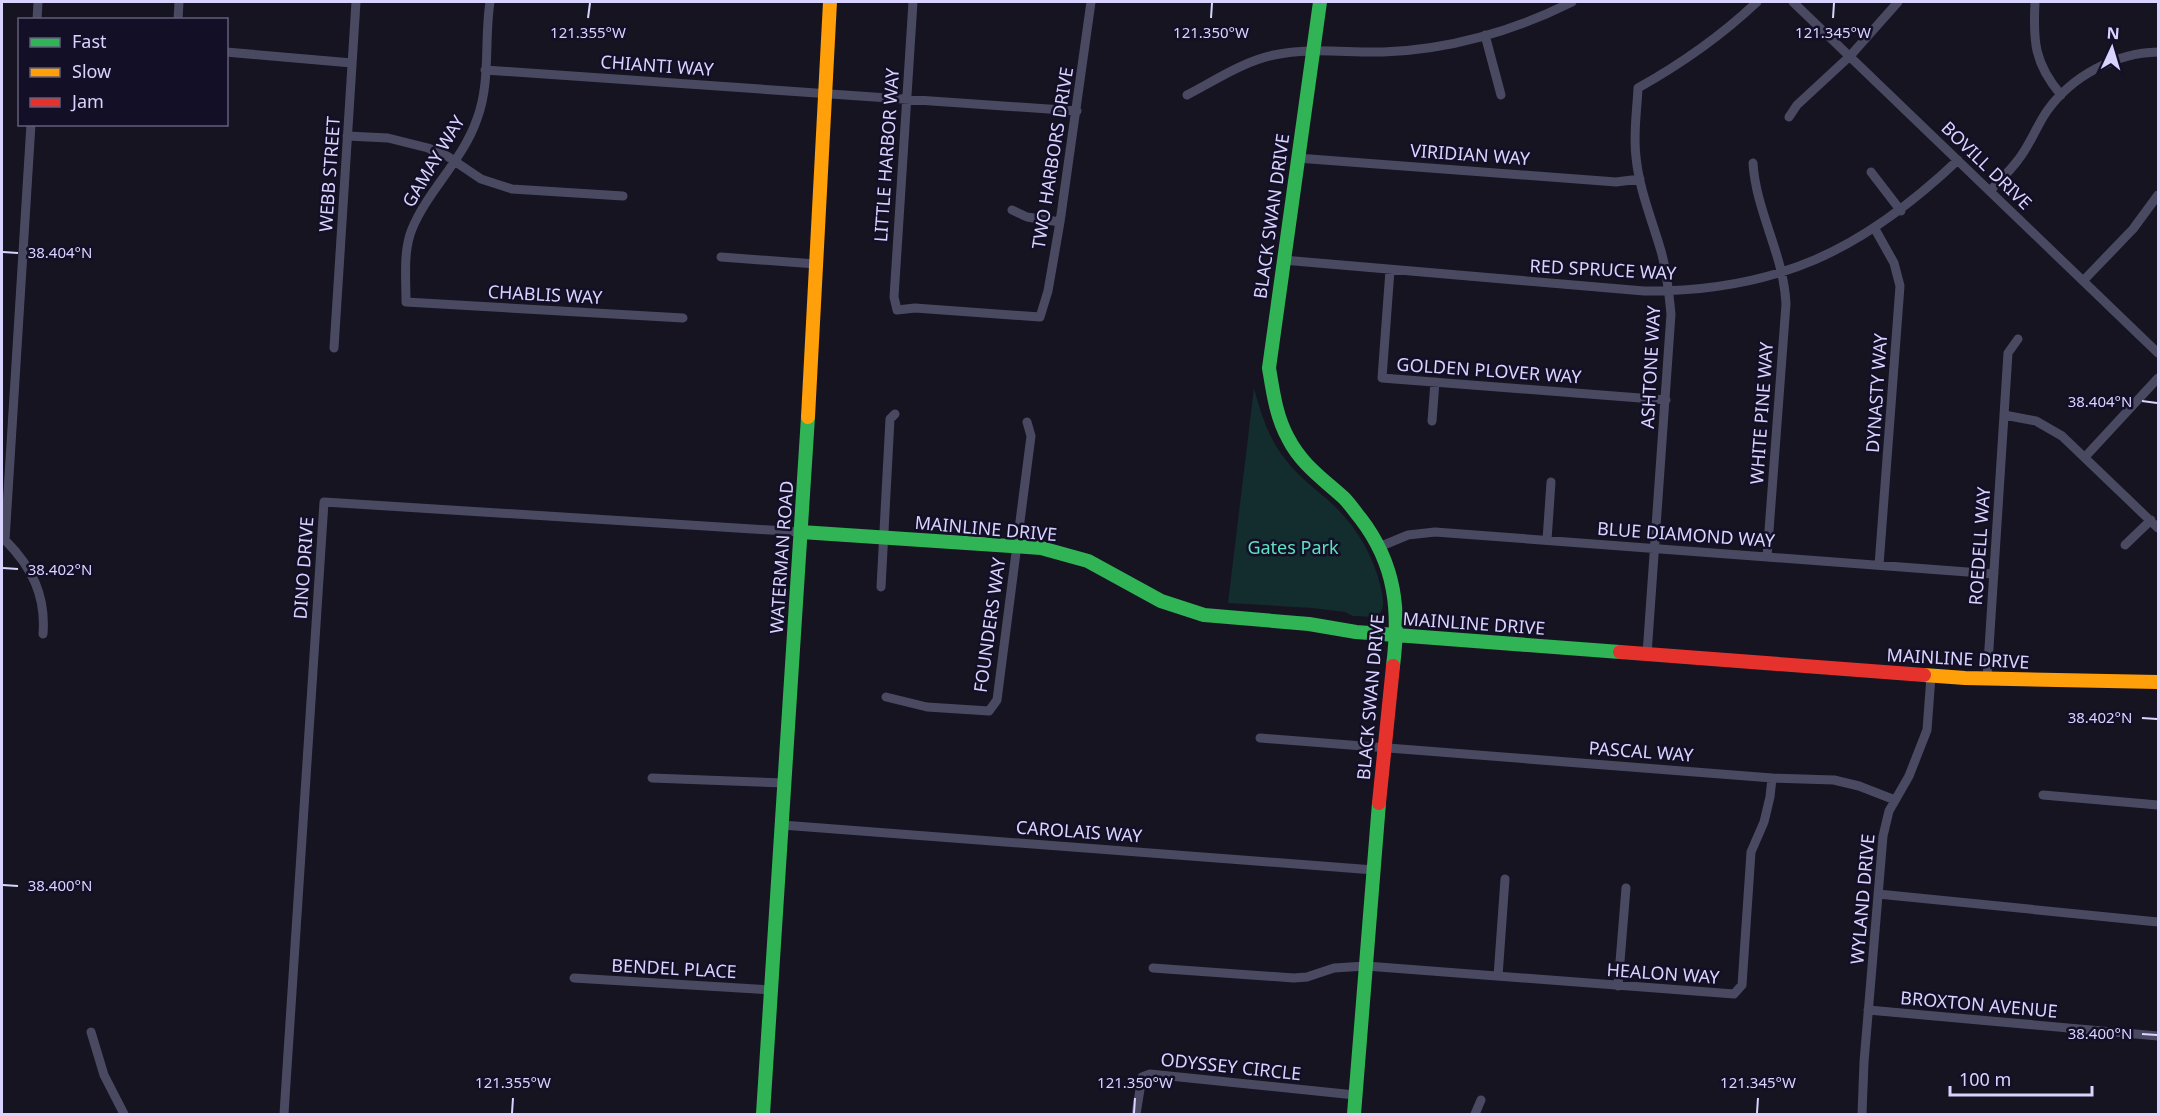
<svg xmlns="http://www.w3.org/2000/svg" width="2160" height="1116" viewBox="0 0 2160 1116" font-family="'Noto Sans',sans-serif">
<rect width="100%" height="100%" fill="#161421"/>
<path fill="#132c2d" d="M1254 388C1260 411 1268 436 1282 455 1296 474 1310 485 1328 500 1354 523 1373 553 1381 588 1383 600 1386 609 1376 617L1353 616 1345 612 1312 608 1228 603Z"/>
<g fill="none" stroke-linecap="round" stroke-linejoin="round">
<path stroke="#4a4962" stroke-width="9" d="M490 2C484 40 491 82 477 119 463 160 428 190 412 229 403 251 406 278 406 302L683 318
M913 2 894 297 897 310 915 308 1040 317 1048 291 1060 222 1091 2
M1793 2 2158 353
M2035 2C2033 41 2034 63 2061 95
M37 20 38 2
M178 20 179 2
M1485 35 1501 95
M226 52 352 63
M485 70 1077 111
M1187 95C1216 80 1242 62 1274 55 1310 47 1347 53 1383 52 1448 50 1514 31 1572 2
M1789 117 1797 105 1850 56 1898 2
M31 124 5 540C32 567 46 596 43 634
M347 136 388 138 428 148 447 156 481 179 512 189 623 196
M1297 158 1616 182 1640 179
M1753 163C1756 212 1784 255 1786 304L1767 557
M1871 172 1901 211
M1990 191C1999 181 2010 171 2018 160 2030 145 2036 127 2047 111 2072 76 2115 53 2158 52
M1012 210 1027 217 1060 222
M1875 229 1894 263 1900 286 1879 565
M721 257 816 264
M1283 260 1644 291C1777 292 1863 250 1958 160
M1390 270 1382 378 1666 400
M2083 281 2133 229 2158 195
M334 348 356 2
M2004 415 2036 421 2062 436 2158 528
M1432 421 1435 382
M2085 457 2158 378
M1547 540 1551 482
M2125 545 2151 520
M1379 547 1408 535 1435 532 1994 574
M881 587 890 419 895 414
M1647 654 1671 314C1669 293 1667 272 1661 251 1652 220 1639 189 1636 157 1633 134 1637 111 1638 88 1681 64 1722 35 1757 2
M1987 679 2008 353 2018 339
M886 697 927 707 989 711 997 700 1031 436 1027 422
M1260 738 1772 778 1834 780 1859 786 1895 800
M652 778 785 783
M2043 795 2158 805
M782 825 1374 870
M1878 894 2158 922
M1153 968 1294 978 1307 977 1334 968 1366 966 1734 994 1742 985 1751 852 1764 822 1770 797 1772 778
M1498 976 1505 879
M574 978 771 990
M1618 986 1626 888
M1868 1010 2158 1036
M91 1032 104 1075 124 1114
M284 1114 324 502 801 532
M1136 1114 1142 1077 1150 1074 1355 1095
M1475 1114 1481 1100
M1862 1114 1864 1062 1883 836 1889 811 1909 776 1927 730 1931 676"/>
<path stroke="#30b455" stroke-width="14" d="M1320 2 1269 368C1273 392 1276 416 1288 438 1301 464 1323 479 1344 498 1350 504 1355 512 1361 519 1396 565 1400 611 1393 666
M801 532 1041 548 1088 561 1161 601 1204 615 1309 624 1356 632 1620 652
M763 1114 808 417
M1354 1114 1379 803"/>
<path stroke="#ff9f0a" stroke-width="14" d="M808 417 830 2
M1924 675 1965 678 2158 682"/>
<path stroke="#e5322d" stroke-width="14" d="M1620 652 1924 675
M1379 803 1393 666"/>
</g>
<path fill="none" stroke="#d9d4ff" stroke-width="2" d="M588 18 590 3M1211 18 1212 3M1833 18 1834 3M3 252 18 253M2142 401 2157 403M3 568 18 569M2142 718 2157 719M3 885 18 886M2142 1034 2157 1035M512 1113 513 1098M1134 1113 1135 1098M1757 1113 1758 1098"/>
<g text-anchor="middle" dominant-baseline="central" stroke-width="5" stroke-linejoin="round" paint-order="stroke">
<g font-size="18" fill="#d9d4ff" stroke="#130f26">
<text transform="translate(657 65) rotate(4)">CHIANTI WAY</text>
<text transform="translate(1470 154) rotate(4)">VIRIDIAN WAY</text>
<text transform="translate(886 155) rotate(-86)">LITTLE HARBOR WAY</text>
<text transform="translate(1052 158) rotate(-81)">TWO HARBORS DRIVE</text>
<text transform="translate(433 161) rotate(-59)">GAMAY WAY</text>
<text transform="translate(1987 165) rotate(44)">BOVILL DRIVE</text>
<text transform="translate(329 174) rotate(-86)">WEBB STREET</text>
<text transform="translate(1271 216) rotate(-82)">BLACK SWAN DRIVE</text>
<text transform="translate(1603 269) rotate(3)">RED SPRUCE WAY</text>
<text transform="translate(545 294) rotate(3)">CHABLIS WAY</text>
<text transform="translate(1650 367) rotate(-87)">ASHTONE WAY</text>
<text transform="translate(1489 370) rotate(4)">GOLDEN PLOVER WAY</text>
<text transform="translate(1876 393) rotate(-86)">DYNASTY WAY</text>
<text transform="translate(1761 413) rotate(-86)">WHITE PINE WAY</text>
<text transform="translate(986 528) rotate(5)">MAINLINE DRIVE</text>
<text transform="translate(1686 534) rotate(4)">BLUE DIAMOND WAY</text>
<text transform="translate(1979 546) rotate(-86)">ROEDELL WAY</text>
<text transform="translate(781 557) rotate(-86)">WATERMAN ROAD</text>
<text transform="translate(303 568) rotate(-86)">DINO DRIVE</text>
<text transform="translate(1474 623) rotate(4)">MAINLINE DRIVE</text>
<text transform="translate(989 625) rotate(-82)">FOUNDERS WAY</text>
<text transform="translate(1958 658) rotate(3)">MAINLINE DRIVE</text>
<text transform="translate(1370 697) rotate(-85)">BLACK SWAN DRIVE</text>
<text transform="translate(1641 751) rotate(4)">PASCAL WAY</text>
<text transform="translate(1079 831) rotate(4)">CAROLAIS WAY</text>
<text transform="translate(1862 899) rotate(-85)">WYLAND DRIVE</text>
<text transform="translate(674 968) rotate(3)">BENDEL PLACE</text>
<text transform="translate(1663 973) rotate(4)">HEALON WAY</text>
<text transform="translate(1979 1004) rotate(5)">BROXTON AVENUE</text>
<text transform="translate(1231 1066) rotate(6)">ODYSSEY CIRCLE</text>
</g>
<g font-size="18" fill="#5fe0c0" stroke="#130f26">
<text x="1293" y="547">Gates Park</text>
</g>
</g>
<g font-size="15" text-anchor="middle" fill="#d9d4ff" stroke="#130f26" stroke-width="5" stroke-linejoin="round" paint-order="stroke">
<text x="588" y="38">121.355°W</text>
<text x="1211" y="38">121.350°W</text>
<text x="1833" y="38">121.345°W</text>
<text x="60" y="258">38.404°N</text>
<text x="2100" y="407">38.404°N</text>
<text x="60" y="575">38.402°N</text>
<text x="2100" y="723">38.402°N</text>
<text x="60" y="891">38.400°N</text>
<text x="2100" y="1039">38.400°N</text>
<text x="513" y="1088">121.355°W</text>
<text x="1135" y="1088">121.350°W</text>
<text x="1758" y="1088">121.345°W</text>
</g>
<rect width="2160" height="1116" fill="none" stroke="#d9d4ff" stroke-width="6"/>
<rect x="18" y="18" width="210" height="108" fill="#130f26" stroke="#625e7d" stroke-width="1.5"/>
<rect x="30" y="38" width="30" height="9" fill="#30b455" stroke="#625e7d" stroke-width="1.5"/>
<text x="72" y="48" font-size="18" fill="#d9d4ff">Fast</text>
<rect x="30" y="68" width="30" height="9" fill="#ff9f0a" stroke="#625e7d" stroke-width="1.5"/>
<text x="72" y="78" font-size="18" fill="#d9d4ff">Slow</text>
<rect x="30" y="98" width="30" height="9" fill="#e5322d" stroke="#625e7d" stroke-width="1.5"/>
<text x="72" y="108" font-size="18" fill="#d9d4ff">Jam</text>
<g transform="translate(2112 48) rotate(4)" stroke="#130f26" stroke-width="4.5" paint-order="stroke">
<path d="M0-4.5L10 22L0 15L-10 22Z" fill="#d9d4ff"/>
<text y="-9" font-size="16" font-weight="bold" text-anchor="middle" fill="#d9d4ff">N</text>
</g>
<path d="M1950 1086v9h142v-9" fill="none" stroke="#d9d4ff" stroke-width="3"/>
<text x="1959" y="1086" font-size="18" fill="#d9d4ff" stroke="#130f26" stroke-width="4.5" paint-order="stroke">100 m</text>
</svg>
